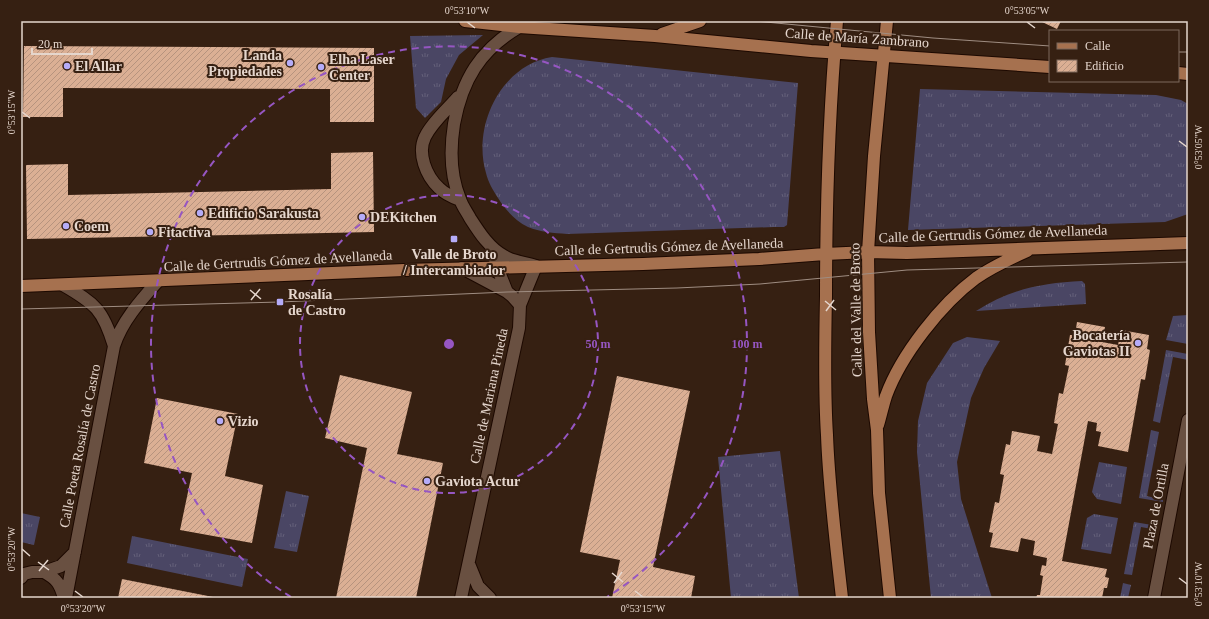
<svg xmlns="http://www.w3.org/2000/svg" width="1209" height="619" viewBox="0 0 1209 619" font-family="'Times New Roman',serif">
<defs>
<pattern id="grass-tufts" width="24" height="20" patternUnits="userSpaceOnUse"><rect width="24" height="20" fill="#4a4664"/><path d="M3 7l-1-3M5 7V3M7 7l1-3M15 17l-1-3M17 17v-4M19 17l1-3" fill="none" stroke="#646079"/></pattern>
<pattern id="building-hatch" width="6" height="6" patternUnits="userSpaceOnUse"><rect width="6" height="6" fill="#dbaf94"/><path d="M-1 1l2-2M0 6l6-6M5 7l2-2" fill="none" stroke="#b6937e"/></pattern>
</defs>
<rect width="100%" height="100%" fill="#362012"/>
<path fill="url(#grass-tufts)" d="M483 35 459 55 446 79 441 102 425 118 416 108 410 36Z
M552 57 798 83 787 225 784 227H774L567 234C554 233 540 232 528 227 515 221 505 209 498 198 493 190 488 182 486 173 472 126 501 65 552 57Z
M920 89 1156 95 1181 100 1188 104V214L1165 222 908 230Z
M1082 281 1085 284 1086 304 976 311C1010 289 1042 283 1082 281Z
M1188 315V344L1166 340 1173 316Z
M967 337 1000 341 984 368 971 398 957 462 961 499 992 598H931L917 452 918 421 927 383 953 343Z
M1166 350 1188 354V360L1173 357 1160 423 1153 421Z
M1151 430 1159 432 1147 496 1163 500V502L1139 498Z
M780 451 799 598H731L718 457Z
M1099 462 1127 467 1121 504 1097 499 1092 492Z
M286 491 309 496 297 552 274 548Z
M21 513 40 517 34 545 21 542Z
M1094 514 1118 518 1111 554 1081 549 1087 518Z
M1134 522 1158 526 1157 530 1141 527 1132 575 1124 574Z
M132 536 248 559 242 587 127 563Z
M1123 583 1131 585 1128 598H1120Z"/>
<path fill="url(#building-hatch)" d="M1040 21H1061L1057 29Z
M24 46 374 48V122H330V89L63 88V117H23Z
M373 152 374 232 27 239 26 165 68 164V195L331 189V153Z
M1077 322 1105 327 1102 342 1118 345 1121 330 1149 335 1147 349 1150 350 1145 380 1141 379 1128 452 1098 446 1101 432 1096 431 1097 423 1088 421 1062 561 1107 569 1105 577 1109 578 1107 588H1104L1102 598H1036L1037 595H1040L1043 576 1040 575 1042 565 1046 566 1047 558 1033 555 1035 541 1021 538 1018 552 990 547 993 533 989 532 995 502 999 503 1004 475 1000 474 1006 444 1010 445 1012 431 1040 436 1037 451 1052 454 1058 424 1054 423 1059 393 1063 394 1069 366 1065 365 1070 335H1075Z
M340 375 412 392 397 454 443 463 416 598H336L367 448 325 438Z
M617 376 690 391 653 567 695 576 691 598H612L620 560 580 552Z
M157 398 238 414 225 476 263 485 252 543 180 530 192 473 144 463Z
M122 579 213 597V598H118Z"/>
<g fill="none" stroke-linecap="round" stroke-linejoin="round">
<g stroke="#1d0900" stroke-width="14">
<path id="minor" d="M458 97C447 110 432 122 425 137 417 153 426 176 439 188 445 194 452 197 460 200
M492 248 497 267 507 292
M462 268 507 292 512 296 520 305
M63 285C96 304 103 310 114 346
M469 564 478 586 490 598
M44 572C57 579 60 584 64 598
M21 578 24 574 32 572H44L61 566 75 552
M66 598 114 346C122 321 141 300 158 281
M461 598 519 328 520 305 536 266C526 263 511 261 504 256 489 248 479 232 470 218 467 212 462 206 460 199 450 175 450 149 454 124 462 80 480 50 519 27
M1154 598 1188 420"/>
</g>
<g stroke="#1d0900" stroke-width="14">
<path id="major" d="M465 21 519 27 655 36 811 51 1050 67
M837 21C829 113 826 204 826 296 825 342 824 389 827 435 829 490 836 544 842 598
M887 21 874 156 868 252 869 332 873 399 877 430 879 493 890 598
M662 34 700 21
M1178 73 1188 74
M21 286 404 270 643 264 759 259 825 254 868 252 907 253 1188 243
M878 425C881 415 883 405 886 396 901 355 941 304 976 278 992 267 1009 259 1027 251"/>
</g>
<use href="#minor" stroke="#695041" stroke-width="12"/>
<use href="#major" stroke="#a6714f" stroke-width="12"/>
<path stroke="#9f8d82" stroke-width="1" d="M755 21 933 38 1050 46
M1178 52H1188
M21 309 280 302 507 292 677 288 760 284 907 270 1188 262"/>
</g>
<path fill="none" stroke="#e5d6cd" stroke-width="1.5" d="M467 22 475 28M1027 22 1035 28M22 112 30 118M1179 141 1187 147M250 290 261 299M251 300 260 289M825 301 836 310M826 311 834 300M22 549 30 556M38 562 49 570M39 571 48 560M612 573 623 582M1179 578 1187 584M614 583 622 572M75 591 83 597M635 591 643 597"/>
<g fill="none" stroke="#9656c2" stroke-width="2" stroke-dasharray="7 5">
<circle cx="449" cy="344" r="149"/>
<path d="M291 597A298 298 0 1 1 607 597"/>
</g>
<g fill="#b5acf8" stroke="#362012" stroke-width="1.5">
<circle cx="290" cy="63" r="4"/>
<circle cx="67" cy="66" r="4"/>
<circle cx="321" cy="67" r="4"/>
<circle cx="200" cy="213" r="4"/>
<circle cx="362" cy="217" r="4"/>
<circle cx="66" cy="226" r="4"/>
<circle cx="150" cy="232" r="4"/>
<rect x="450" y="235" width="8" height="8" rx="2"/>
<rect x="276" y="298" width="8" height="8" rx="2"/>
<circle cx="1138" cy="343" r="4"/>
<circle cx="220" cy="421" r="4"/>
<circle cx="427" cy="481" r="4"/>
</g>
<g text-anchor="middle" dominant-baseline="central" stroke-width="4" stroke-linejoin="round" paint-order="stroke">
<g font-size="14" fill="#e5d6cd" stroke="#362012">
<text transform="translate(857 38) rotate(4)">Calle de María Zambrano</text>
<text transform="translate(993 234) rotate(-2)">Calle de Gertrudis Gómez de Avellaneda</text>
<text transform="translate(669 247) rotate(-2)">Calle de Gertrudis Gómez de Avellaneda</text>
<text transform="translate(278 261) rotate(-3)">Calle de Gertrudis Gómez de Avellaneda</text>
<text transform="translate(856 310) rotate(-91)">Calle del Valle de Broto</text>
<text transform="translate(489 396) rotate(-78)">Calle de Mariana Pineda</text>
<text transform="translate(80 446) rotate(-79)">Calle Poeta Rosalía de Castro</text>
<text transform="translate(1156 506) rotate(-79)">Plaza de Ortilla</text>
</g>
<g font-size="14" font-weight="bold" fill="#e5d6cd" stroke="#362012" text-anchor="start">
<text x="282" y="55" text-anchor="end">Landa<tspan x="282" dy="16">Propiedades</tspan></text>
<text x="329" y="59">Elha Laser<tspan x="329" dy="16">Center</tspan></text>
<text x="75" y="66">El Allar</text>
<text x="208" y="213">Edificio Sarakusta</text>
<text x="370" y="217">DEKitchen</text>
<text x="74" y="226">Coem</text>
<text x="158" y="232">Fitactiva</text>
<text x="454" y="254" text-anchor="middle">Valle de Broto<tspan x="454" dy="16">/ Intercambiador</tspan></text>
<text x="288" y="294">Rosalía<tspan x="288" dy="16">de Castro</tspan></text>
<text x="1130" y="335" text-anchor="end">Bocatería<tspan x="1130" dy="16">Gaviotas II</tspan></text>
<text x="228" y="421">Vizio</text>
<text x="435" y="481">Gaviota Actur</text>
</g>
</g>
<circle cx="449" cy="344" r="6" fill="#9656c2" stroke="#362012" stroke-width="2"/>
<g font-size="12" text-anchor="middle" font-weight="bold" fill="#9656c2" stroke="#362012" stroke-width="4" stroke-linejoin="round" paint-order="stroke">
<text x="598" y="348">50 m</text>
<text x="747" y="348">100 m</text>
</g>
<rect width="1209" height="619" fill="none" stroke="#362012" stroke-width="44"/>
<rect x="1049" y="30" width="130" height="52" fill="#362012" stroke="#7c695d"/>
<rect x="1057" y="43" width="20" height="6" fill="#a6714f" stroke="#7c695d"/>
<text x="1085" y="50" font-size="12" fill="#e5d6cd">Calle</text>
<rect x="1057" y="60" width="20" height="12" fill="url(#building-hatch)" stroke="#7c695d"/>
<text x="1085" y="70" font-size="12" fill="#e5d6cd">Edificio</text>
<path d="M32 48v6h60v-6" fill="none" stroke="#e5d6cd" stroke-width="2"/>
<text x="38" y="48" font-size="12" fill="#e5d6cd" stroke="#362012" stroke-width="3" paint-order="stroke">20 m</text>
<rect x="22" y="22" width="1165" height="575" fill="none" stroke="#e5d6cd" stroke-width="1.5"/>
<g font-size="10" text-anchor="middle" fill="#e5d6cd">
<text x="467" y="14">0°53'10"W</text>
<text x="1027" y="14">0°53'05"W</text>
<text transform="translate(11 112) rotate(-90)" y="4">0°53'15"W</text>
<text transform="translate(1198 147) rotate(-90)" y="4">0°53'05"W</text>
<text transform="translate(11 549) rotate(-90)" y="4">0°53'20"W</text>
<text transform="translate(1198 584) rotate(-90)" y="4">0°53'10"W</text>
<text x="83" y="612">0°53'20"W</text>
<text x="643" y="612">0°53'15"W</text>
</g>
</svg>
